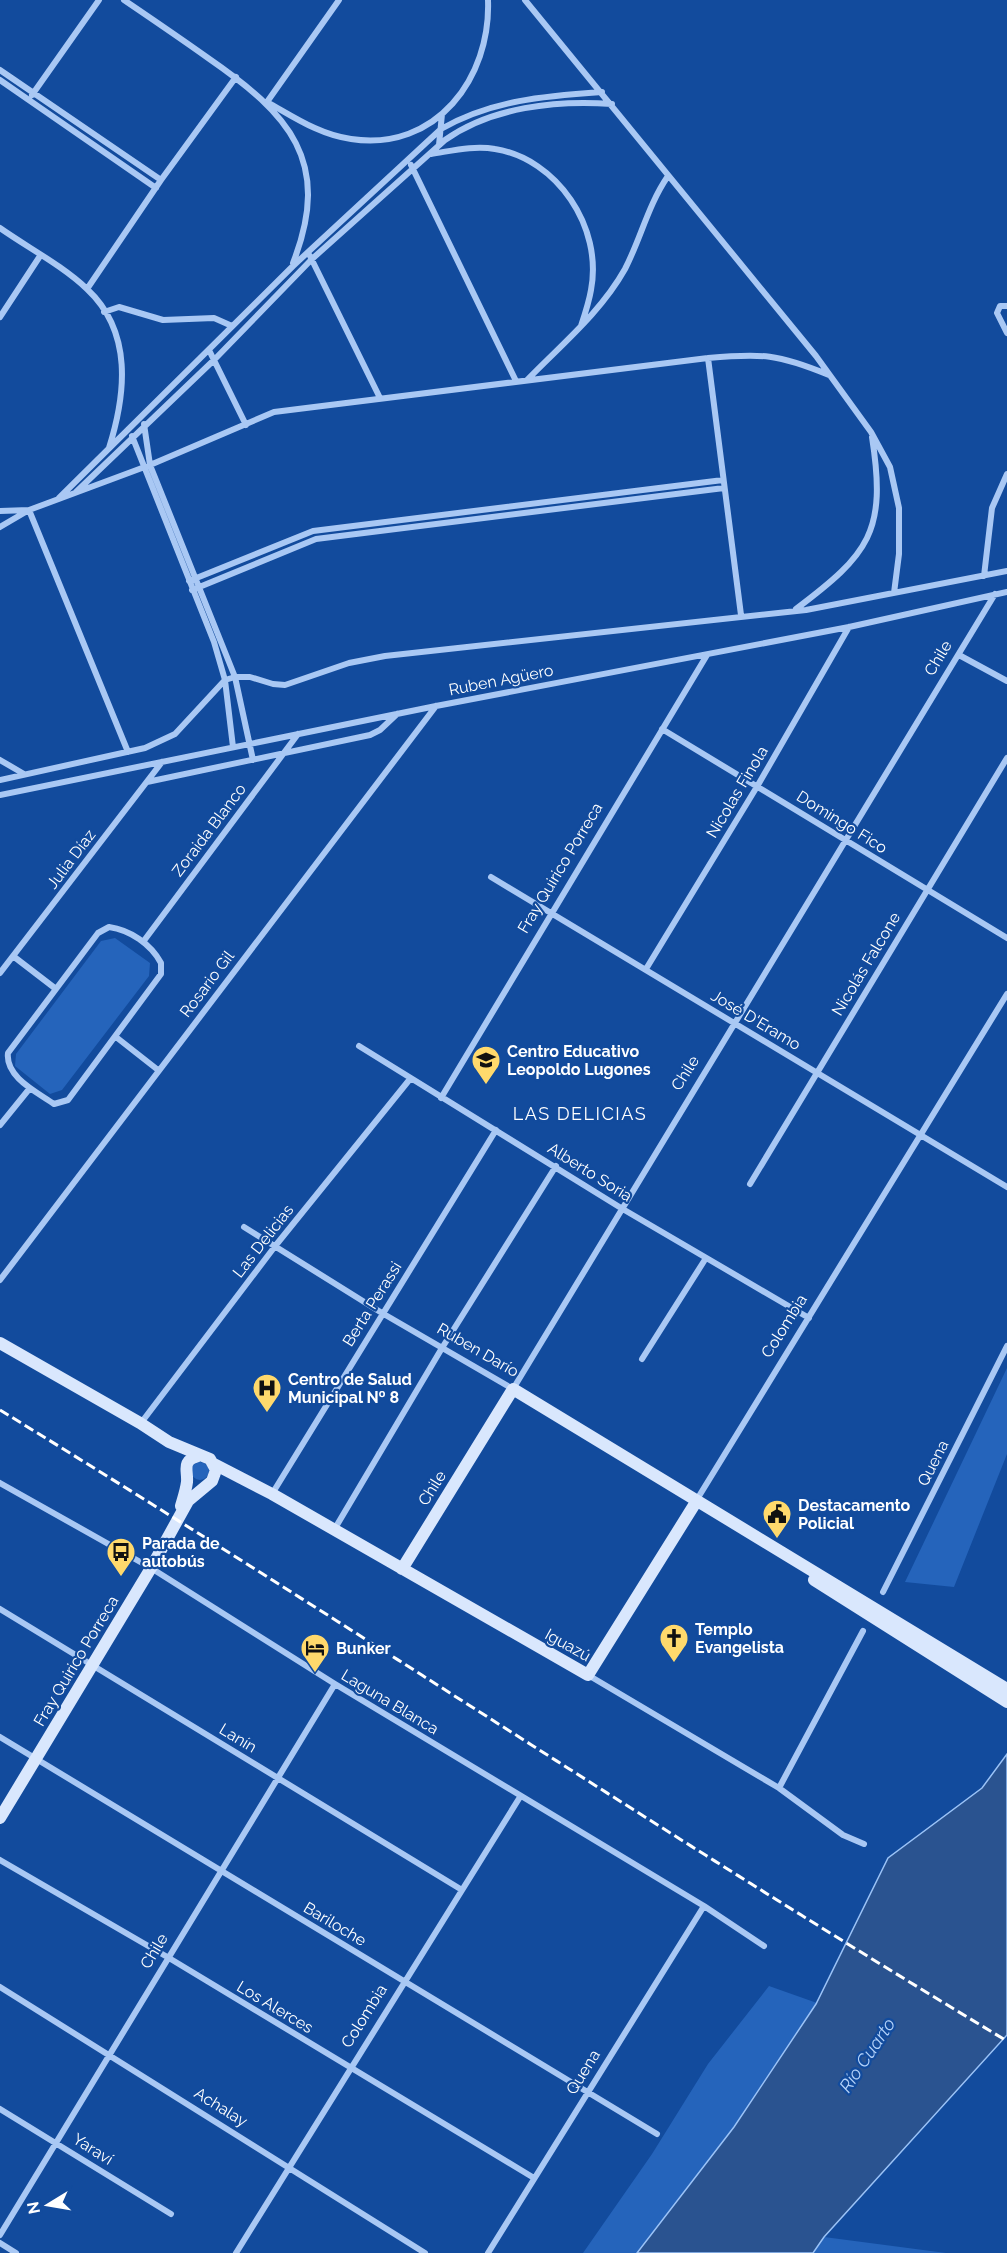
<svg xmlns="http://www.w3.org/2000/svg" width="1007" height="2253" viewBox="0 0 1007 2253" font-family="Raleway,sans-serif">
<rect width="100%" height="100%" fill="#124b9d"/>
<path fill="#2564bb" d="M115 938 150 963 149 976 62 1090 50 1094 15 1066 16 1054 101 941Z
M1007 1368V1454L954 1587 905 1582Z
M191 1471a9 9 0 1 1 18 0a9 9 0 1 1-18 0Z
M769 1986 817 2003 735 2127 638 2253H583L652 2154 708 2064Z
M824 2237 946 2253H813Z"/>
<path fill="#2a5390" stroke="#9bc3f7" stroke-width="1.5" d="M1007 1754V2035L824 2237 813 2253H637L734 2127 816 2004 888 1858 982 1788Z"/>
<g fill="none" stroke-linecap="round" stroke-linejoin="round">
<path stroke="#a9c8f4" stroke-width="6" d="M124 0C152 19 180 38 208 58 289 114 333 161 293 263
M339 0 267 102C294 117 320 135 351 139 436 152 491 78 488 0
M525 0 816 356 871 432 890 467 899 508V554L894 593
M0 70 161 180
M0 80 156 188
M32 95 99 0
M439 145 442 114
M431 154C451 151 474 145 495 149 557 159 603 227 591 290 589 302 585 314 581 326
M411 165 516 381
M0 228C27 247 63 266 87 289 133 332 126 394 109 448
M310 256 380 398
M87 289 161 180 236 77
M1007 306H1000L997 313 1007 333
M104 312 119 307 163 320 214 318 232 326
M0 317 40 256
M209 350 246 425
M527 380C561 345 601 312 625 269 641 238 648 205 668 176
M144 424 150 465 235 677 253 760
M132 436 214 642 225 680 233 747
M76 492 215 359 312 259 445 140C491 107 556 100 612 104
M59 498 293 266 441 129C492 100 545 96 602 92
M0 511 29 510 128 752
M0 527 29 510 150 465 274 412 708 358
M984 576 992 508 1007 474
M189 581 313 531 723 480
M192 590 316 539 724 488
M796 609C869 554 887 532 872 437
M741 615 708 358C762 353 778 354 829 375
M959 655 1007 681
M662 729 1007 938
M0 760 24 774
M0 780 145 748 175 734 225 680 235 677H250L273 684 285 685 349 663 385 656 806 610 1007 571
M147 782 370 735 380 730 397 714
M0 795 436 706 849 627 1007 592
M491 877 1007 1187
M109 927C130 930 151 944 161 963V974L68 1100 54 1104C37 1092 5 1077 8 1053L98 933Z
M143 942 298 734
M13 956 56 989
M646 969 758 785 849 627
M0 973 162 762
M116 1037 158 1070
M359 1046 621 1208 809 1318
M441 1098 707 655
M0 1125 30 1088
M750 1184 1007 758
M244 1227 382 1313 513 1389 995 594
M0 1280 436 706
M642 1359 706 1258
M141 1423 276 1245 410 1079
M0 1483 151 1568 335 1684 704 1906 764 1946
M272 1494 496 1130
M696 1501 1007 994
M334 1530 442 1348 556 1166
M883 1592 1007 1346
M0 1609 462 1890
M588 1675 779 1788 843 1835 864 1844
M0 1737 657 2134
M779 1788 863 1631
M0 1860 169 1958 534 2178
M0 1987 425 2253
M0 2109 171 2214
M0 2235 335 1684
M0 2243 16 2253
M236 2253 520 1797
M488 2253 704 1906"/>
<path stroke="#d9e7fd" stroke-width="12" d="M0 1343 140 1423 169 1442 210 1459 216 1470 212 1481 188 1501 151 1568 0 1818
M214 1464 272 1494 588 1675 696 1502
M181 1506C183 1499 186 1490 187 1482 188 1470 181 1461 198 1456
M402 1569 513 1389 1007 1689
M814 1580 1007 1702"/>
<path stroke="#fff" stroke-width="3" stroke-dasharray="10 4.5" stroke-linecap="butt" d="M0 1410C338 1617 667 1837 1007 2041"/>
</g>
<defs>
<g id="school-pin" transform="scale(1.5)"><path d="M0 17L-7.5 6A9.5 9.5 0 1 1 7.5 6Z" fill="#ffd96c" stroke="#124b9d"/><path d="M0-5L7-2L0 1L-7-2ZM-4 1L0 2.5L4 1V4Q0 6-4 4Z" fill="#111"/></g>
<g id="hospital-pin" transform="scale(1.5)"><path d="M0 17L-7.5 6A9.5 9.5 0 1 1 7.5 6Z" fill="#ffd96c" stroke="#124b9d"/><path d="M-5-5h3v3.5h4V-5h3V5h-3V1.5h-4V5h-3Z" fill="#111"/></g>
<g id="civic-pin" transform="scale(1.5)"><path d="M0 17L-7.5 6A9.5 9.5 0 1 1 7.5 6Z" fill="#ffd96c" stroke="#124b9d"/><path d="M-.6-6.5H3V-4.5H.6V-3L4-1V1h2V6H-6V1h2V-1L-.6-3ZM-1.2 2.5V6h2.4V2.5Z" fill="#111"/></g>
<g id="bus-pin" transform="scale(1.5)"><path d="M0 17L-7.5 6A9.5 9.5 0 1 1 7.5 6Z" fill="#ffd96c" stroke="#124b9d"/><path d="M-5-6H5V4H4V6H2V4H-2V6H-4V4H-5ZM-3.5-4V0h7V-4ZM-3.5 1.2v1.5H-2V1.2ZM2 1.2v1.5H3.5V1.2Z" fill="#111"/></g>
<g id="church-pin" transform="scale(1.5)"><path d="M0 17L-7.5 6A9.5 9.5 0 1 1 7.5 6Z" fill="#ffd96c" stroke="#124b9d"/><path d="M-1.2-6h2.4v3.5h3.3v2.4h-3.3V6h-2.4V-.1h-3.3v-2.4h3.3Z" fill="#111"/></g>
<g id="hotel-pin" transform="scale(1.5)"><path d="M0 17L-7.5 6A9.5 9.5 0 1 1 7.5 6Z" fill="#ffd96c" stroke="#124b9d"/><path d="M-6-4.5h1.5V1H6V5H4.5V3h-9V5H-6ZM-4 0a1.8 1.8 0 1 1 3.6 0ZM.5 0V-2.5h3Q6-2.5 6 0Z" fill="#111"/></g>
</defs>
<g fill-rule="evenodd">
<use href="#school-pin" x="486" y="1060"/>
<use href="#hospital-pin" x="267" y="1388"/>
<use href="#civic-pin" x="777" y="1514"/>
<use href="#bus-pin" x="121" y="1552"/>
<use href="#church-pin" x="674" y="1638"/>
<use href="#hotel-pin" x="315" y="1648"/>
</g>
<g text-anchor="middle" dominant-baseline="central" stroke-width="4.5" stroke-linejoin="round" paint-order="stroke">
<g font-size="16" fill="#fff" stroke="#124b9d">
<text transform="translate(938 658) rotate(-59)">Chile</text>
<text transform="translate(501 680) rotate(-11)">Ruben Agüero</text>
<text transform="translate(737 792) rotate(-59)">Nicolas Finola</text>
<text transform="translate(842 822) rotate(32)">Domingo Fico</text>
<text transform="translate(209 830) rotate(-53)">Zoraida Blanco</text>
<text transform="translate(71 859) rotate(-53)">Julia Díaz</text>
<text transform="translate(560 868) rotate(-59)">Fray Quirico Porreca</text>
<text transform="translate(866 964) rotate(-59)">Nicolás Falcone</text>
<text transform="translate(207 984) rotate(-53)">Rosario Gil</text>
<text transform="translate(756 1020) rotate(31)">José D'Eramo</text>
<text transform="translate(685 1073) rotate(-58)">Chile</text>
<text transform="translate(590 1172) rotate(32)">Alberto Soria</text>
<text transform="translate(263 1241) rotate(-52)">Las Delicias</text>
<text transform="translate(372 1304) rotate(-58)">Berta Perassi</text>
<text transform="translate(784 1326) rotate(-58)">Colombia</text>
<text transform="translate(478 1350) rotate(30)">Ruben Darío</text>
<text transform="translate(933 1463) rotate(-63)">Quena</text>
<text transform="translate(432 1488) rotate(-58)">Chile</text>
<text transform="translate(568 1645) rotate(29)">Iguazú</text>
<text transform="translate(76 1661) rotate(-59)">Fray Quirico Porreca</text>
<text transform="translate(390 1702) rotate(31)">Laguna Blanca</text>
<text transform="translate(238 1738) rotate(31)">Lanín</text>
<text transform="translate(335 1924) rotate(31)">Bariloche</text>
<text transform="translate(154 1951) rotate(-59)">Chile</text>
<text transform="translate(275 2007) rotate(31)">Los Alerces</text>
<text transform="translate(364 2016) rotate(-58)">Colombia</text>
<text transform="translate(583 2072) rotate(-58)">Quena</text>
<text transform="translate(221 2107) rotate(32)">Achalay</text>
<text transform="translate(93 2149) rotate(32)">Yaraví</text>
</g>
<g font-size="16" font-weight="bold" fill="#fff" stroke="#124b9d" text-anchor="start">
<text x="507" y="1051">Centro Educativo<tspan x="507" dy="18">Leopoldo Lugones</tspan></text>
<text x="288" y="1379">Centro de Salud<tspan x="288" dy="18">Municipal Nº 8</tspan></text>
<text x="798" y="1505">Destacamento<tspan x="798" dy="18">Policial</tspan></text>
<text x="142" y="1543">Parada de<tspan x="142" dy="18">autobús</tspan></text>
<text x="695" y="1629">Templo<tspan x="695" dy="18">Evangelista</tspan></text>
<text x="336" y="1648">Bunker</text>
</g>
<g font-size="18" letter-spacing="1.5" fill="#fff" stroke="#124b9d">
<text x="580" y="1113">LAS DELICIAS</text>
</g>
<g font-size="18" font-style="italic" fill="#b5d3fa" stroke="#124b9d">
<text transform="translate(867 2055) rotate(-56)">Río Cuarto</text>
</g>
</g>
<g transform="translate(48 2205) rotate(259)" stroke="#124b9d" stroke-width="4.5" paint-order="stroke">
<path d="M0-4.5L10 22L0 15L-10 22Z" fill="#ffffff"/>
<text y="-9" font-size="16" font-weight="bold" text-anchor="middle" fill="#ffffff">N</text>
</g>
</svg>
